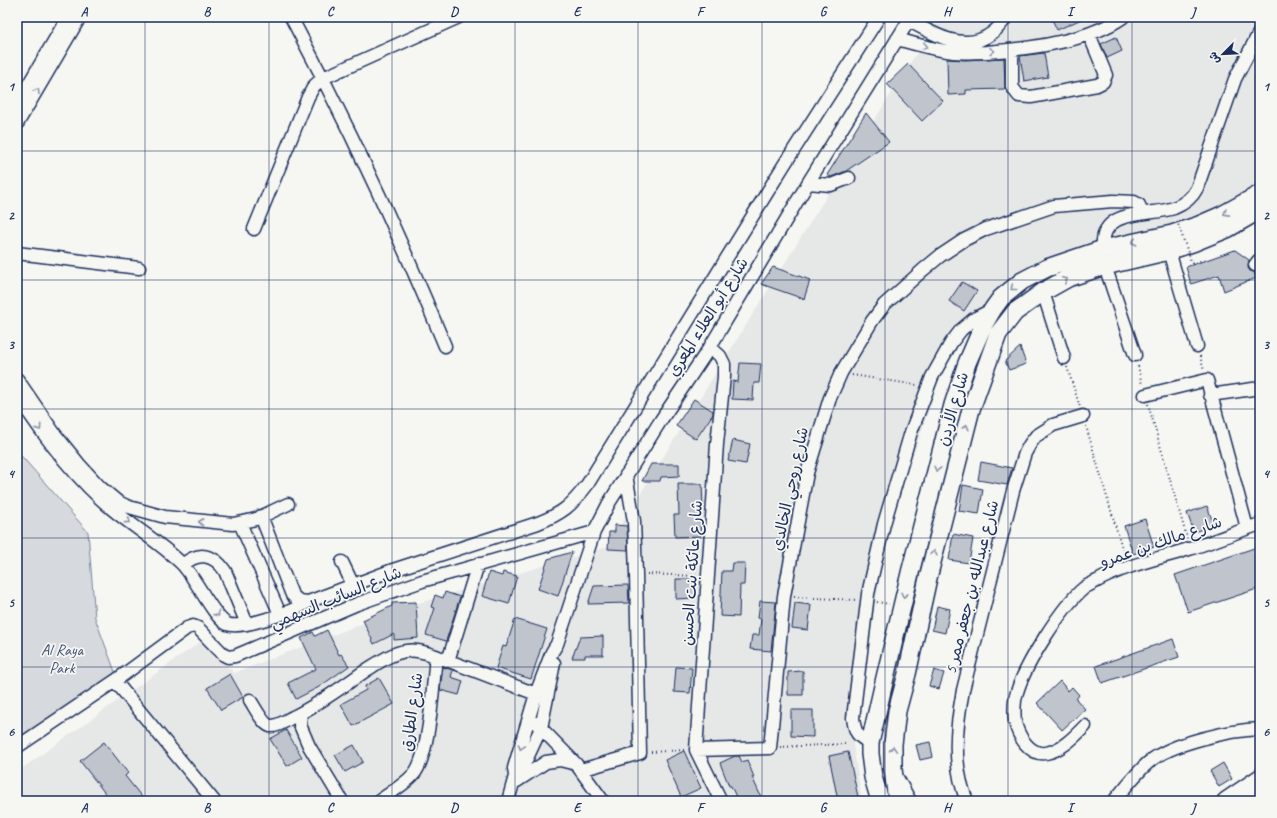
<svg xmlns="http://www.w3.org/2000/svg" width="1277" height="818" viewBox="0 0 1277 818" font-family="Caveat,'Playpen Sans Arabic',sans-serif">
<rect width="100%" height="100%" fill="#f6f6f2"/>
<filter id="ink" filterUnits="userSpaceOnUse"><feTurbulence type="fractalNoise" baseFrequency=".025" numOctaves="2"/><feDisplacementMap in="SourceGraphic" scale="8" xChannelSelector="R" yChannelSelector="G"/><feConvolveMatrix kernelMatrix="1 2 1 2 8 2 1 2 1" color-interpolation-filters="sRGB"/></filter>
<g filter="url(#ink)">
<path fill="#e6e7e7" d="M941 17H1260V201L1067 261 983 317 946 361 888 527 853 745 862 801H17V772L203 640 234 673 406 607 607 547 907 68Z"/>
<path fill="#d6d9dd" stroke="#78849e" d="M17 451 88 532 95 618 117 677 17 747Z"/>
<path fill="#c0c4cd" stroke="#1b2f5e" d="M1051 17H1086L1057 30Z
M1116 37 1122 51 1107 58 1101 44Z
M1044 53 1048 77 1024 81 1020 56Z
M1004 58 1005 89 966 90V94L948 95 947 59 965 60Z
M908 64 943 101 922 121 887 84Z
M866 113 889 142 846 171 831 177 827 175Z
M1235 250 1249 260 1248 268 1250 271 1254 272 1256 278 1224 291 1219 275 1191 284 1186 267Z
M773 267 810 280 804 299 761 284Z
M962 282 977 291 964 311 949 301Z
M1020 347 1026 364 1009 370 1005 361Z
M740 363 761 364 759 383H754L753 400 732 399 733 381 738 382Z
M694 399 713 411V414L696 439 676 426Z
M733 440 750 444 746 464 728 461Z
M981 462 1012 468 1007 485 978 480Z
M651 464H679V476L661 477 660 481H642Z
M678 484H702L703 508H699L701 536 675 537 674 515H679Z
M963 485 983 489 979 514 959 511Z
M1207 506 1214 525 1194 532 1187 513Z
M1145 519 1154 547 1133 554 1124 526Z
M615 525 627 526 628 550 608 549 609 532H615Z
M953 534 973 538 969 563 949 560Z
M1260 546V588L1188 612 1175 575Z
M572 552 558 596 538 589 548 559Z
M732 563H745L744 585H740L739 617 720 616 722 571H731Z
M489 572 502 576 503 572 517 576 509 604 482 596Z
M676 579H695V598L676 599Z
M628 585 629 603 588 604 594 586Z
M445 592 460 597 446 641 426 635 435 608 431 607 435 595 443 598Z
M760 601 776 602 771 651 750 649 752 635H759L761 619 758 618Z
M416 602 418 638 394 640V634L374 644 363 620 392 606V603Z
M795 603 811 605 808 630 792 628Z
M937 606 950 609 945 633 932 630Z
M515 619 547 629 531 679 496 668 503 646 506 647Z
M327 630 339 655 341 654 349 666 319 687 296 699 288 683 316 669 301 638 313 632 315 636Z
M603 636V655H585V658H572L580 637Z
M1173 639 1179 657 1102 683 1096 666Z
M443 667 453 670 451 677 463 681 459 695 440 690Z
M676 667 692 668 690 693 674 692Z
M934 670 944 673 939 689 929 686Z
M803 671V695H788V672Z
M230 674 243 697 221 710 207 688Z
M379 678 394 704 353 726 341 704 366 690 365 686Z
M1060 681 1068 691 1072 687 1079 695 1076 699 1085 709 1062 730 1037 703Z
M791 710H813V737L791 736Z
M286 730 302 757 287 766 270 739Z
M104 742 128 773 125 776 145 801H111L80 761Z
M930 742 933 757 920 760 916 745Z
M354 745 363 762 345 772 335 755Z
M684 751 701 788 681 797 665 760Z
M848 752 859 801H838L829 756Z
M735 756H739L742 762 747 760 754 777H752L762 799 758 801H738L731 786H729L720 763Z
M1223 763 1232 779 1219 787 1210 771Z"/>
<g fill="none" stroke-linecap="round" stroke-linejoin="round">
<g stroke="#1b2f5e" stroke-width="15">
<path id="minor" d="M291 17C348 124 399 234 445 346
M908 20C933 34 966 54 992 33 998 29 1002 22 1007 17
M897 39C915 44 934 50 953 52 964 53 975 52 986 52 1030 49 1087 42 1123 17
M1012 50V87L1019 96 1031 97 1097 85 1103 82 1106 75 1089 34
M17 104 68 17
M17 124 80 17
M808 183 831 185 849 178
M254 229 308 97 314 86 323 78 459 17
M1103 249C1099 207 1148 217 1174 208 1184 204 1192 198 1197 188L1235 79 1260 31
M1169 251 1197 346
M17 253 139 268
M1255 265 1258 261H1260
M1105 266 1135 355
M1043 292 1064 358
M710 347 720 356 724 364V377L717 444 696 750 721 801
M17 379 54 433 79 464 100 487 118 502 129 507 165 517 233 524 256 519 288 504
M17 395C44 437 74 477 112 509 135 528 161 543 182 564 195 577 214 618 227 624 242 630 294 611 308 602
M1145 395 1207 380 1247 528
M1210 395 1260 388
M261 516 292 595 299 601 308 602 390 571 538 523C563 513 571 506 587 485L784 165 879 17
M240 523 280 614
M342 562 353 585
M183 565C198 551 214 554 225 571L247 624
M448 661 478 564
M115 681 214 801
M250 700C254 706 263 724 270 726 278 727 286 720 293 717 318 705 342 687 365 671 378 663 391 653 406 651 417 649 426 653 436 656L536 694
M301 713 300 725 309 746 342 801
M536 723 576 764 603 801
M1085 726C1074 737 1062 750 1046 753 1030 756 1018 736 1015 722 1014 712 1014 701 1017 692 1025 665 1062 606 1084 588 1088 585 1093 583 1097 581 1126 565 1158 559 1189 549 1213 542 1236 532 1260 524
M870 743C857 736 855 733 853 718L868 594 884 524 911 432 932 377 951 343 961 330 974 319 993 309
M17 747 115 681 187 628 193 626 198 628 224 655 228 657 235 656 357 604 422 581 594 532
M696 750 770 748 784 596 807 473 830 398 841 373 872 321 884 305 923 270 940 256 964 240 986 229 1054 206 1113 201 1134 202 1139 205 1141 212
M581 770 640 753 636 574 634 521 626 475
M516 775 521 771 541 728 554 663
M896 776 910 801
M517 781 546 762 560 760 576 764
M379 801C390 793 404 785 413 775 430 758 433 682 436 656
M508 801 515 776 514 768 536 694 552 652 557 644 594 532 609 503 661 420 710 347 808 183 911 17
M967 801C952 765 956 727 963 690L1013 491 1025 453 1030 444 1036 436 1047 429 1053 425 1083 416
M1114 801C1125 788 1136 773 1149 762 1171 743 1231 730 1260 729"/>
</g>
<g stroke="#1b2f5e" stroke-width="20">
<path id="highway" d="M880 801 873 777 870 754V743L884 682 910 573 953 405 967 363 983 326 993 309 1001 298 1022 281 1047 268 1103 249 1172 234 1199 225 1222 215 1260 194
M899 801 896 793 893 769V744L897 711 907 674 928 578 971 409 998 334 1015 312 1043 292 1068 278 1105 266 1169 251 1195 242 1227 229 1260 210
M1226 801 1260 778
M1255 801 1260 798"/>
</g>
<path stroke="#1b2f5e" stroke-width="2" stroke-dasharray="1 3" stroke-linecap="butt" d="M1192 264 1205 259
M1258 274 1260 283
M1200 356 1204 371
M1138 366 1142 385
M1067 367 1080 407
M852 375 917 385
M1148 404 1187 538
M1086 426 1125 558
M647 574 697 576
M794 597 857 600
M877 602 889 604
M780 747 845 744
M651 752 685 750"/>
<use href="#minor" stroke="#f6f6f2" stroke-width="12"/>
<use href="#highway" stroke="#f6f6f2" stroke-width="17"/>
<path stroke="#1b2f5e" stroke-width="2" stroke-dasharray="1 3" stroke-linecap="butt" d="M1177 221 1192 264"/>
</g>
<defs><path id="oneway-chevron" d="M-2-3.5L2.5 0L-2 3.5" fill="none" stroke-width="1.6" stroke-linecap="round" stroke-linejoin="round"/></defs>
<g stroke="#8892a8">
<use href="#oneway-chevron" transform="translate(925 46) rotate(13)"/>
<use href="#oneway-chevron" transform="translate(992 51) rotate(-3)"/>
<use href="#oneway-chevron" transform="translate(37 91) rotate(-60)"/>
<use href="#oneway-chevron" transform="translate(1226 213) rotate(151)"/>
<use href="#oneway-chevron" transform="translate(1134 242) rotate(167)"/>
<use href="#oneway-chevron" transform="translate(1065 280) rotate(-26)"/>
<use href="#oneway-chevron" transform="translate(1013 288) rotate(141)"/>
<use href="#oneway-chevron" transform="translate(966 427) rotate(-76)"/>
<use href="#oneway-chevron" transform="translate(39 428) rotate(55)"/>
<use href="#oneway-chevron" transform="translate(937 469) rotate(104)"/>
<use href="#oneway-chevron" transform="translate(128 521) rotate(36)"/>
<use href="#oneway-chevron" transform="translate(201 522) rotate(-174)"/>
<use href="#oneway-chevron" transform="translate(934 553) rotate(-76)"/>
<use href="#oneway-chevron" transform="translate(904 595) rotate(103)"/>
<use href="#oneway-chevron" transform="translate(217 614) rotate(53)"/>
<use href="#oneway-chevron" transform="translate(521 747) rotate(108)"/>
<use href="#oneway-chevron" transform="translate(893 749) rotate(-88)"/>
</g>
</g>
<path fill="none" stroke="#1b2f5e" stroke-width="1" stroke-opacity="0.55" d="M145 17V801M269 17V801M392 17V801M515 17V801M638 17V801M762 17V801M885 17V801M1008 17V801M1132 17V801M17 151H1260M17 280H1260M17 409H1260M17 538H1260M17 667H1260"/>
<g text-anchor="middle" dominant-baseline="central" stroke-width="3.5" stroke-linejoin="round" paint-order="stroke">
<g font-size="16" fill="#1b2f5e" stroke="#f6f6f2">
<text transform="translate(708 317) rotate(-58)">شارع أبو العلاء المعري</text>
<text transform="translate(953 409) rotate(-74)">شارع الأردن</text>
<text transform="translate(790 489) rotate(-78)">شارع روحي الخالدي</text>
<text transform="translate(1161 542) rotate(-19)">شارع مالك بن عمرو</text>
<text transform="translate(692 573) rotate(-86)">شارع عاتكة بنت الحسن</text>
<text transform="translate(972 587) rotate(-76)">شارع عبدالله بن جعفر ممر 5</text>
<text transform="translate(336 598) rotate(-22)">شارع السائب السهمي</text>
<text transform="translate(412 712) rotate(-82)">شارع الطارق</text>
</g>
<g font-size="16" fill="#405177" stroke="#f6f6f2">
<text x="62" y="650">Al Raya<tspan x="62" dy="18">Park</tspan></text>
</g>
</g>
<rect width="1277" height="818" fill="none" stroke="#f6f6f2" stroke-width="44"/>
<g transform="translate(1223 54) rotate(246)" stroke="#f6f6f2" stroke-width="3" paint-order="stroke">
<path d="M0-3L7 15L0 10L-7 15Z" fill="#1b2f5e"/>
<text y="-6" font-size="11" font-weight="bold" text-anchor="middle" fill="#1b2f5e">ش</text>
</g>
<rect x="22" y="22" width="1233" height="774" fill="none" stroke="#1b2f5e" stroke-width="1.5"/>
<g font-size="13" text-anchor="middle" font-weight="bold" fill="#1b2f5e">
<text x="84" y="16">A</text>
<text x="207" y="16">B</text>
<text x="330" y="16">C</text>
<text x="454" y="16">D</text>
<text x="577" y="16">E</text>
<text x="700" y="16">F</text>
<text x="823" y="16">G</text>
<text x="947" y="16">H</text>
<text x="1070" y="16">I</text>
<text x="1193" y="16">J</text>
<text x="11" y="91">1</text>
<text x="1266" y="91">1</text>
<text x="11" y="220">2</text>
<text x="1266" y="220">2</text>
<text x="11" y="349">3</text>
<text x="1266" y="349">3</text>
<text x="11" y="478">4</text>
<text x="1266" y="478">4</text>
<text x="11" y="607">5</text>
<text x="1266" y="607">5</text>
<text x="11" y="736">6</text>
<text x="1266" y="736">6</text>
<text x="84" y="812">A</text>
<text x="207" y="812">B</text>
<text x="330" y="812">C</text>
<text x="454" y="812">D</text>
<text x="577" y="812">E</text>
<text x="700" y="812">F</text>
<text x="823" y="812">G</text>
<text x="947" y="812">H</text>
<text x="1070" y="812">I</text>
<text x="1193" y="812">J</text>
</g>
</svg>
